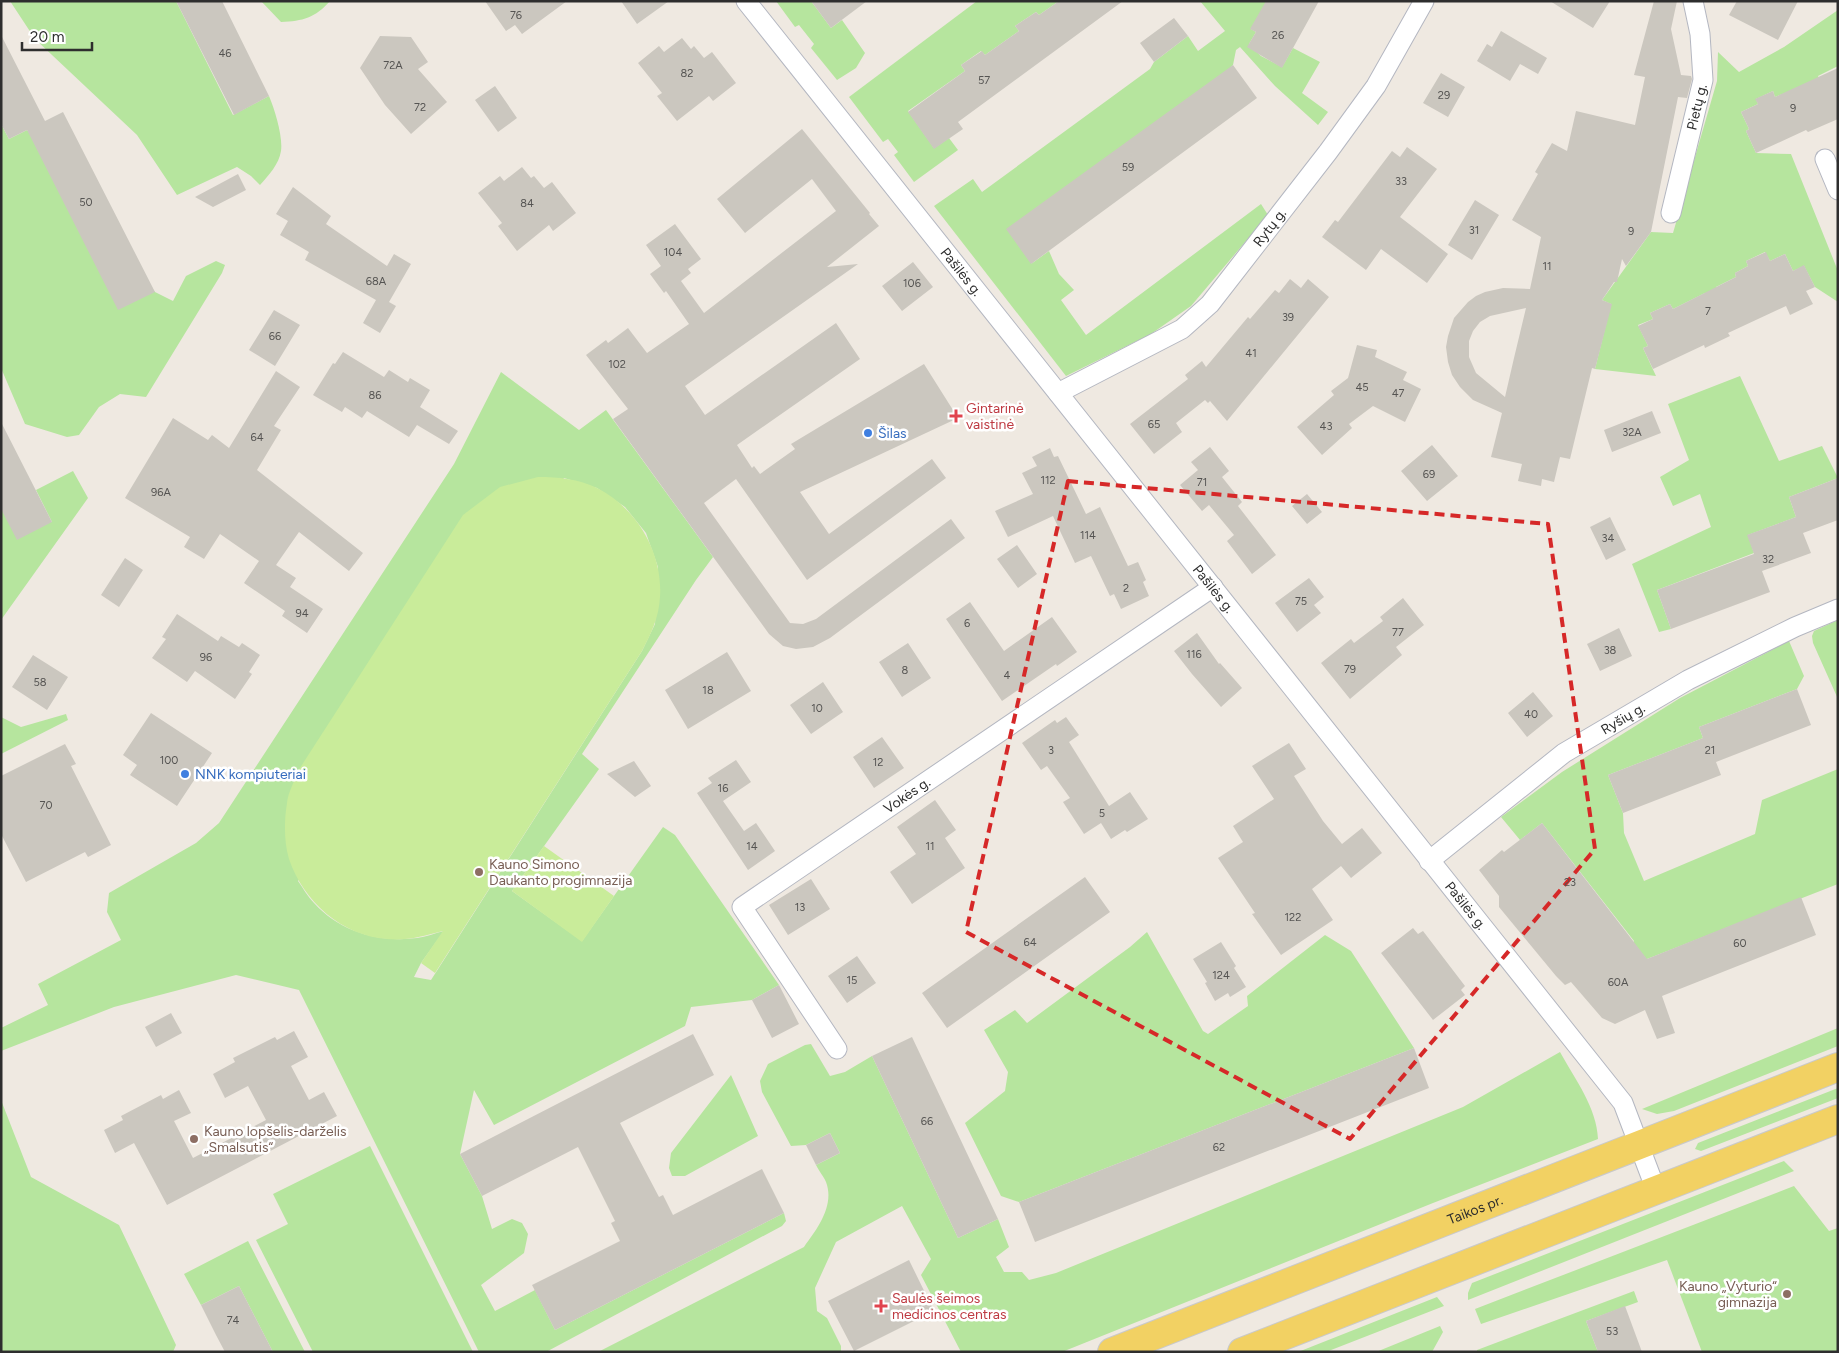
<svg xmlns="http://www.w3.org/2000/svg" width="1839" height="1353" viewBox="0 0 1839 1353" font-family="Figtree,sans-serif">
<rect width="100%" height="100%" fill="#efe9e1"/>
<path fill="#b6e59e" fill-rule="evenodd" d="M10 1H176L233 115 269 96C275 110 283 137 281 151 279 164 269 175 260 185L251 176 237 167 177 195 137 135 35 39Z
M261 1H330C315 18 303 21 281 22Z
M776 1H811L831 28 842 20 865 53 856 68 837 80 811 48 814 44 799 25 795 27Z
M977 1H1059L1039 15 1036 12 1015 26 1019 31 985 55 981 51 961 65 965 71 908 111 934 148 949 138 958 150 914 182 894 155 898 152 888 139 883 142 849 97Z
M1200 1H1273L1251 29 1256 32 1249 44 1261 56 1282 67 1293 48 1320 62 1302 93 1328 112 1318 125 1275 86 1240 47 1236 50 1233 65 1031 264 1049 251 1059 274 1074 290 1061 300 1086 335 1261 204 1268 215 1191 306 1151 334 1066 376 934 206 973 179 982 192 1150 69 1154 62 1188 36 1198 51 1225 31Z
M1838 10V66L1818 76 1820 80 1775 97 1773 91 1756 99 1758 104 1741 112 1749 129 1746 131 1756 153 1791 154 1838 271V302L1815 287 1804 266 1793 271 1785 254 1770 261 1765 252 1746 261 1748 266 1735 273 1736 277 1716 287 1718 292 1705 293 1673 309 1670 304 1650 313 1653 319 1638 325 1648 346 1643 348 1656 376 1595 369 1611 304 1602 300 1651 232 1673 233 1717 81 1718 52 1739 72 1784 47Z
M1 124 9 139 27 130 155 292 173 301 186 276 216 261 225 265 222 273 146 397 120 394 99 407 79 435 67 437 25 424 1 368Z
M501 372 579 430 606 410 713 557 696 580 582 754 599 769 512 891 582 941 663 827 675 835 779 985 752 1000 691 1007 685 1026 494 1125 474 1090 460 1154 482 1196 492 1229 512 1219 522 1223 528 1234 524 1253 481 1285 495 1311 535 1290 555 1330 784 1213 786 1221 782 1226 546 1352H479L299 990 236 975 114 1007 1 1051V1028L48 1005 38 984 121 940 107 912 109 893 196 843 219 823 454 464ZM564 478 597 488 625 507 646 533 658 567 655 624 642 651 431 980 414 977 421 963 444 931C435 933 426 937 417 938 380 943 340 932 314 903 308 897 303 888 298 881Z
M1740 376 1779 461 1822 446 1838 478 1789 497 1796 517 1748 535 1754 553 1657 590 1671 629 1659 632 1632 564 1711 527 1700 494 1673 506 1660 477 1689 460 1668 404Z
M73 471 88 498 1 620V509L52 522 36 490Z
M1838 620V699L1813 643 1812 636 1814 631Z
M1789 641 1804 676 1797 689 1699 727 1703 738 1608 775 1623 813 1624 833 1644 881 1755 834 1762 800 1838 769V884L1647 959 1629 963 1627 954 1634 941 1542 823 1520 840 1501 817 1562 772 1680 698Z
M66 714 68 720 1 754V717L21 727Z
M1147 932 1203 1031 1208 1034 1248 1006 1247 996 1325 935 1351 951 1414 1048 1019 1202 1001 1196 965 1123 1005 1091 1008 1072 984 1030 1015 1010 1027 1023 1130 947Z
M1838 1028V1046L1674 1111 1657 1114 1642 1109Z
M811 1044 830 1076 845 1072 872 1056 958 1238 998 1219 1009 1247 996 1257 1004 1272H1022L1029 1280 1056 1273 1463 1107 1560 1052C1575 1079 1597 1108 1598 1139L1433 1203 1062 1352H961L921 1275 931 1259 902 1206 836 1242 815 1288 817 1311 827 1318 841 1346V1352H598L804 1247C817 1229 835 1206 826 1182 824 1177 819 1171 816 1165L840 1153 830 1133 806 1145 791 1146 762 1092 760 1081 768 1064 805 1045Z
M731 1075 758 1136 685 1176H672L669 1168 671 1153Z
M1838 1088V1098L1701 1151 1695 1149 1698 1143Z
M1 1100 31 1177 119 1225 176 1345 173 1352H1Z
M370 1146 473 1352H313L256 1240 288 1224 273 1194Z
M1784 1161 1794 1171 1468 1300V1293L1472 1283Z
M1794 1186 1829 1231 1838 1228V1352H1702L1667 1260 1481 1324 1475 1309Z
M248 1241 305 1352H273L239 1286 201 1305 184 1274Z
M1634 1291 1638 1302 1586 1321 1598 1352H1477V1350Z
M1437 1297 1444 1306 1326 1352H1298Z
M1440 1326 1443 1332 1432 1352H1376Z"/>
<path fill="#c9ec9a" d="M538 477C558 477 579 479 597 488 637 508 663 553 660 597 659 617 651 634 642 651L435 973 421 963 443 931C424 936 407 941 387 939 342 936 303 901 289 859 284 842 284 821 287 803 288 792 295 781 298 771L463 515 500 487Z
M544 846 614 896 582 942 512 891Z"/>
<path fill="#cbc7bf" fill-rule="evenodd" d="M176 1H222L269 96 234 115Z
M485 1H567L522 34 515 25 506 31Z
M621 1H669L637 24Z
M811 1H867L831 28Z
M1059 1H1123L958 122 963 129 934 149 908 112 965 71 961 65 982 51 985 55 1019 31 1015 26 1036 12 1039 15Z
M1266 1H1319L1282 68 1247 47 1256 32 1250 29Z
M1550 1H1610L1593 28Z
M1654 1H1677L1671 29 1681 75 1691 76 1692 79 1687 98 1678 97 1651 232 1626 266 1622 259 1617 282H1614L1602 300 1612 304 1595 369 1592 368 1570 459 1560 457 1554 482 1542 479 1541 486 1518 481 1522 464 1491 457 1502 413 1473 400 1460 387 1452 375 1448 362 1446 347 1448 336 1454 318 1468 302 1476 296 1485 292 1503 288 1530 289 1541 237 1512 220 1538 174 1535 172 1552 143 1567 151 1576 111 1635 125 1645 77 1634 75ZM1526 308 1514 358 1505 397 1476 373 1469 357V341L1473 331 1480 322 1490 316Z
M1737 1H1798L1778 40 1729 15Z
M1174 18 1188 36 1154 62 1140 43Z
M1501 31 1547 58 1538 74 1520 64 1510 81 1477 61 1487 44 1492 47Z
M1 35 45 121 63 112 155 292 118 310 27 130 9 139 1 124Z
M380 36 411 37 428 62 418 69 447 102 411 134 385 105 360 68Z
M682 38 691 49 694 46 704 58 712 52 736 83 713 101 709 96 677 121 657 96 662 93 638 63 659 46 664 52Z
M1233 65 1257 98 1031 264 1006 229Z
M1838 68V119L1808 132 1806 130 1756 153 1746 131 1749 129 1741 112 1758 104 1755 99 1773 91 1775 97Z
M1441 73 1465 87 1448 117 1423 103Z
M495 86 517 118 498 132 475 100Z
M802 129 870 213 869 214 879 226 827 267 858 264 685 386 705 415 836 323 860 359 737 445 752 468 754 466 760 474 795 449 791 444 924 364 958 418 800 492 829 534 932 459 946 478 807 580 736 479 704 503 790 623 803 624 816 619 951 519 965 538 830 638 813 647 796 649 783 646 769 634 613 419 628 409 586 355 606 340 608 343 628 328 647 353 689 324 666 291 664 293 650 274 661 266 646 245 675 224 701 259 688 269 691 273 681 281 704 313 836 211 812 179 745 233 717 199Z
M1407 147 1437 169 1400 217 1448 254 1427 283 1381 249 1366 270 1322 237 1335 220 1338 222 1392 151 1400 157Z
M522 167 531 178 534 176 544 188 552 182 576 213 553 231 549 225 517 251 498 226 502 223 478 193 500 176 504 181Z
M238 174 246 190 213 207 195 197Z
M293 187 331 216 326 224 387 266 394 254 411 264 389 302 396 306 380 333 363 323 376 300 305 260 309 252 280 235 288 221 276 214Z
M1475 200 1499 215 1472 260 1448 245Z
M1766 252 1770 261 1785 254 1793 271 1804 265 1815 287 1806 291 1813 304 1790 315 1786 306 1728 333 1730 336 1705 348 1704 345 1653 369 1643 348 1648 346 1638 326 1653 319 1650 313 1670 304 1673 309 1736 277 1735 273 1748 266 1746 261Z
M913 262 933 287 902 311 882 286Z
M1290 279 1301 288 1308 279 1329 297 1227 421 1210 401 1208 403 1205 400 1176 423 1182 432 1154 454 1130 424 1188 379 1185 375 1202 361 1206 367 1248 317 1250 319 1275 290 1279 293Z
M274 310 300 325 275 366 249 350Z
M1357 345 1377 350 1375 357 1407 372 1403 380 1421 389 1405 422 1373 406 1349 424 1352 428 1322 455 1297 427 1334 395 1331 391 1348 378Z
M343 352 384 377 389 370 408 382 410 378 430 390 420 407 458 431 449 444 417 425 409 437 367 411 362 418 345 407 342 412 313 395 333 363 335 364Z
M276 371 300 387 274 426 281 430 257 470 363 553 349 571 299 532 276 565 296 578 290 587 323 609 307 633 282 616 285 611 244 583 259 561 220 534 204 559 184 547 190 537 125 498 173 418 208 440 212 435 229 448Z
M1652 411 1661 433 1612 452 1604 430Z
M1 422 52 522 17 540 1 509Z
M1432 445 1458 476 1427 501 1401 471Z
M1210 447 1229 471 1222 477 1242 502 1238 506 1276 555 1252 574 1227 541 1234 535 1209 505 1202 511 1180 485 1198 470 1191 462Z
M1050 448 1054 457 1058 456 1086 514 1100 507 1128 566 1138 562 1146 580 1143 582 1149 596 1121 609 1114 594 1110 596 1091 556 1075 563 1053 516 1008 537 995 511 1033 494 1022 473 1037 466 1032 457Z
M1838 478V520L1803 533 1811 553 1762 571 1770 592 1671 629 1657 590 1754 554 1747 535 1796 517 1789 497Z
M1307 494 1322 512 1307 524 1292 506Z
M1610 517 1626 550 1606 560 1590 527Z
M1017 545 1037 574 1018 588 997 559Z
M125 558 143 570 119 607 101 595Z
M1309 578 1324 597 1314 605 1321 613 1297 632 1275 603Z
M1403 598 1424 625 1396 647 1402 655 1350 699 1321 663 1351 639 1354 643 1383 621 1380 617Z
M970 602 1004 651 1052 617 1077 652 1057 666 1056 664 1002 701 946 619Z
M177 614 218 641 221 636 239 647 242 643 260 655 249 672 252 674 235 699 195 671 187 682 152 658 166 639 162 637Z
M1619 628 1632 656 1600 671 1587 644Z
M1197 633 1219 664 1220 663 1242 688 1221 707 1192 674 1174 651Z
M908 643 931 678 902 697 879 662Z
M727 652 751 691 688 729 665 690Z
M33 655 68 677 47 710 12 687Z
M823 682 843 712 811 734 790 705Z
M1797 689 1811 725 1716 762 1721 775 1623 813 1608 775 1703 738 1699 727Z
M1533 692 1553 716 1527 737 1508 713Z
M151 713 212 753 177 806 130 775 137 765 123 755Z
M1066 717 1079 735 1069 742 1109 806 1130 792 1148 819 1127 832 1125 830 1111 839 1101 823 1084 834 1063 802 1070 798 1047 766 1041 770 1022 743 1055 720 1057 723Z
M882 737 904 768 874 788 853 757Z
M1289 743 1306 769 1294 776 1323 821 1342 844 1362 828 1382 853 1351 878 1341 866 1312 889 1333 920 1281 955 1252 914 1255 913 1218 858 1243 842 1233 826 1274 799 1252 766Z
M65 744 76 764 71 766 111 845 88 857 85 852 26 882 1 834V776Z
M736 760 751 782 723 801 744 831 756 823 775 851 748 870 697 793 712 783 708 778Z
M634 761 651 786 635 797 607 774Z
M935 800 956 830 945 838 965 868 912 904 890 872 916 854 897 827Z
M1542 823 1647 959 1801 897 1816 935 1662 996 1675 1033 1657 1039 1645 1010 1615 1024 1602 1018 1571 982 1565 985 1556 976 1499 907V896L1479 870 1502 850 1504 852Z
M1085 877 1110 912 947 1028 922 993Z
M811 879 830 909 788 935 769 905Z
M1413 928 1418 934 1423 931 1465 986 1461 990 1465 995 1433 1020 1381 953Z
M1221 942 1236 966 1234 968 1246 987 1230 997 1228 993 1215 1001 1205 983 1207 982 1193 959Z
M857 956 876 983 847 1003 828 976Z
M779 985 799 1024 772 1038 752 1000Z
M171 1013 182 1033 156 1047 145 1027Z
M294 1031 308 1057 291 1066 309 1100 324 1092 337 1116 167 1205 134 1143 115 1153 104 1130 123 1120 121 1116 161 1095 163 1099 179 1090 191 1113 174 1121 193 1158 266 1120 248 1086 225 1098 213 1074 235 1062 233 1058 275 1037 277 1040Z
M693 1034 714 1075 620 1123 659 1197 663 1195 673 1215 762 1169 784 1213 555 1330 532 1285 620 1241 611 1223 615 1221 578 1147 482 1196 460 1154Z
M912 1037 998 1219 958 1238 872 1056Z
M1414 1048 1429 1088 1035 1242 1019 1202Z
M830 1133 840 1153 816 1165 806 1145Z
M909 1260 934 1311 854 1351 828 1301Z
M239 1286 273 1352H225L216 1335 201 1305Z
M1625 1306 1642 1352H1598L1586 1321Z"/>
<g fill="none" stroke-linecap="round" stroke-linejoin="round">
<g stroke="#b4b7c1" stroke-width="21">
<g id="street">
<path id="s1" d="M746 1 1623 1103 1656 1190"/>
<path d="M1825 159 1838 190"/>
<path id="s2" d="M1671 213 1703 80 1700 34 1693 1"/>
<path id="s3" d="M1058 393 1182 329 1210 304 1328 152 1376 86 1424 1"/>
<path id="s4" d="M1429 861 1564 753 1688 680 1795 627 1838 609"/>
<path id="s5" d="M837 1049 742 907 1213 587"/>
</g>
</g>
<g stroke="#c9c9c9" stroke-width="30">
<g id="primary">
<path id="s6" d="M1112 1352 1838 1067"/>
<path d="M1242 1352 1838 1119"/>
</g>
</g>
<use href="#street" stroke="#fff" stroke-width="19"/>
<use href="#primary" stroke="#f2d163" stroke-width="28"/>
</g>
<path fill="none" stroke="#d62828" stroke-width="4" stroke-dasharray="10 6" stroke-linejoin="round" d="M1068 481 1548 524 1595 849 1350 1139 966 932Z"/>
<g fill="#e0444e" stroke="#fff" stroke-width="2">
<path d="M953.5 408.5h5v5h5v5h-5v5h-5v-5h-5v-5h5z"/>
<path d="M878.5 1298.5h5v5h5v5h-5v5h-5v-5h-5v-5h5z"/>
</g>
<g fill="#3f7fe0" stroke="#fff" stroke-width="2">
<circle cx="868" cy="433" r="5"/>
<circle cx="185" cy="774" r="5"/>
</g>
<g fill="#8d6e63" stroke="#fff" stroke-width="2">
<circle cx="479" cy="872" r="5"/>
<circle cx="194" cy="1139" r="5"/>
<circle cx="1787" cy="1294" r="5"/>
</g>
<g text-anchor="middle" dominant-baseline="central" stroke-width="5" stroke-linejoin="round" paint-order="stroke">
<g font-size="11" fill="#555452">
<text x="516" y="15">76</text>
<text x="1278" y="35">26</text>
<text x="225" y="53">46</text>
<text x="393" y="65">72A</text>
<text x="687" y="73">82</text>
<text x="984" y="80">57</text>
<text x="1444" y="95">29</text>
<text x="420" y="107">72</text>
<text x="1793" y="108">9</text>
<text x="1128" y="167">59</text>
<text x="1401" y="181">33</text>
<text x="86" y="202">50</text>
<text x="527" y="203">84</text>
<text x="1474" y="230">31</text>
<text x="1631" y="231">9</text>
<text x="673" y="252">104</text>
<text x="1547" y="266">11</text>
<text x="376" y="281">68A</text>
<text x="912" y="283">106</text>
<text x="1708" y="311">7</text>
<text x="1288" y="317">39</text>
<text x="275" y="336">66</text>
<text x="1251" y="353">41</text>
<text x="617" y="364">102</text>
<text x="1362" y="387">45</text>
<text x="1398" y="393">47</text>
<text x="375" y="395">86</text>
<text x="1154" y="424">65</text>
<text x="1326" y="426">43</text>
<text x="1632" y="432">32A</text>
<text x="257" y="437">64</text>
<text x="1429" y="474">69</text>
<text x="1048" y="480">112</text>
<text x="1202" y="482">71</text>
<text x="161" y="492">96A</text>
<text x="1088" y="535">114</text>
<text x="1608" y="538">34</text>
<text x="1768" y="559">32</text>
<text x="1126" y="588">2</text>
<text x="1301" y="601">75</text>
<text x="302" y="613">94</text>
<text x="967" y="623">6</text>
<text x="1398" y="632">77</text>
<text x="1610" y="650">38</text>
<text x="1194" y="654">116</text>
<text x="206" y="657">96</text>
<text x="1350" y="669">79</text>
<text x="905" y="670">8</text>
<text x="1007" y="675">4</text>
<text x="40" y="682">58</text>
<text x="708" y="690">18</text>
<text x="817" y="708">10</text>
<text x="1531" y="714">40</text>
<text x="1051" y="750">3</text>
<text x="1710" y="750">21</text>
<text x="169" y="760">100</text>
<text x="878" y="762">12</text>
<text x="723" y="788">16</text>
<text x="46" y="805">70</text>
<text x="1102" y="813">5</text>
<text x="752" y="846">14</text>
<text x="930" y="846">11</text>
<text x="1570" y="882">23</text>
<text x="800" y="907">13</text>
<text x="1293" y="917">122</text>
<text x="1030" y="942">64</text>
<text x="1740" y="943">60</text>
<text x="1221" y="975">124</text>
<text x="852" y="980">15</text>
<text x="1618" y="982">60A</text>
<text x="927" y="1121">66</text>
<text x="1219" y="1147">62</text>
<text x="233" y="1320">74</text>
<text x="1612" y="1331">53</text>
</g>
<g font-size="14" fill="#2e2e2e" stroke="#fff">
<text stroke="none"><textPath href="#s2" startOffset="109">Pietų g.</textPath></text>
<text stroke="none"><textPath href="#s3" startOffset="274">Rytų g.</textPath></text>
<text stroke="none"><textPath href="#s1" startOffset="346">Pašilės g.</textPath></text>
<text stroke="none"><textPath href="#s1" startOffset="751">Pašilės g.</textPath></text>
<text stroke="none"><textPath href="#s4" startOffset="241">Ryšių g.</textPath></text>
<text stroke="none"><textPath href="#s5" startOffset="370">Vokės g.</textPath></text>
<text stroke="none"><textPath href="#s1" startOffset="1156">Pašilės g.</textPath></text>
<text stroke="none"><textPath href="#s6" startOffset="390">Taikos pr.</textPath></text>
</g>
<g font-size="14" fill="#be3a42" stroke="#fff" text-anchor="start">
<text x="966" y="408">Gintarinė<tspan x="966" dy="16">vaistinė</tspan></text>
<text x="892" y="1298">Saulės šeimos<tspan x="892" dy="16">medicinos centras</tspan></text>
</g>
<g font-size="14" fill="#366cbe" stroke="#fff" text-anchor="start">
<text x="878" y="433">Šilas</text>
<text x="195" y="774">NNK kompiuteriai</text>
</g>
<g font-size="14" fill="#785e54" stroke="#fff" text-anchor="start">
<text x="489" y="864">Kauno Simono<tspan x="489" dy="16">Daukanto progimnazija</tspan></text>
<text x="204" y="1131">Kauno lopšelis-darželis<tspan x="204" dy="16">„Smalsutis“</tspan></text>
<text x="1777" y="1286" text-anchor="end">Kauno „Vyturio“<tspan x="1777" dy="16">gimnazija</tspan></text>
</g>
</g>
<rect width="1839" height="1353" fill="none" stroke="#2e2e2e" stroke-width="5"/>
<path d="M22 42v8h70v-8" fill="none" stroke="#2e2e2e" stroke-width="2.5"/>
<text x="30" y="42" font-size="15" fill="#2e2e2e" stroke="#ffffff" stroke-width="4" paint-order="stroke">20 m</text>
</svg>
